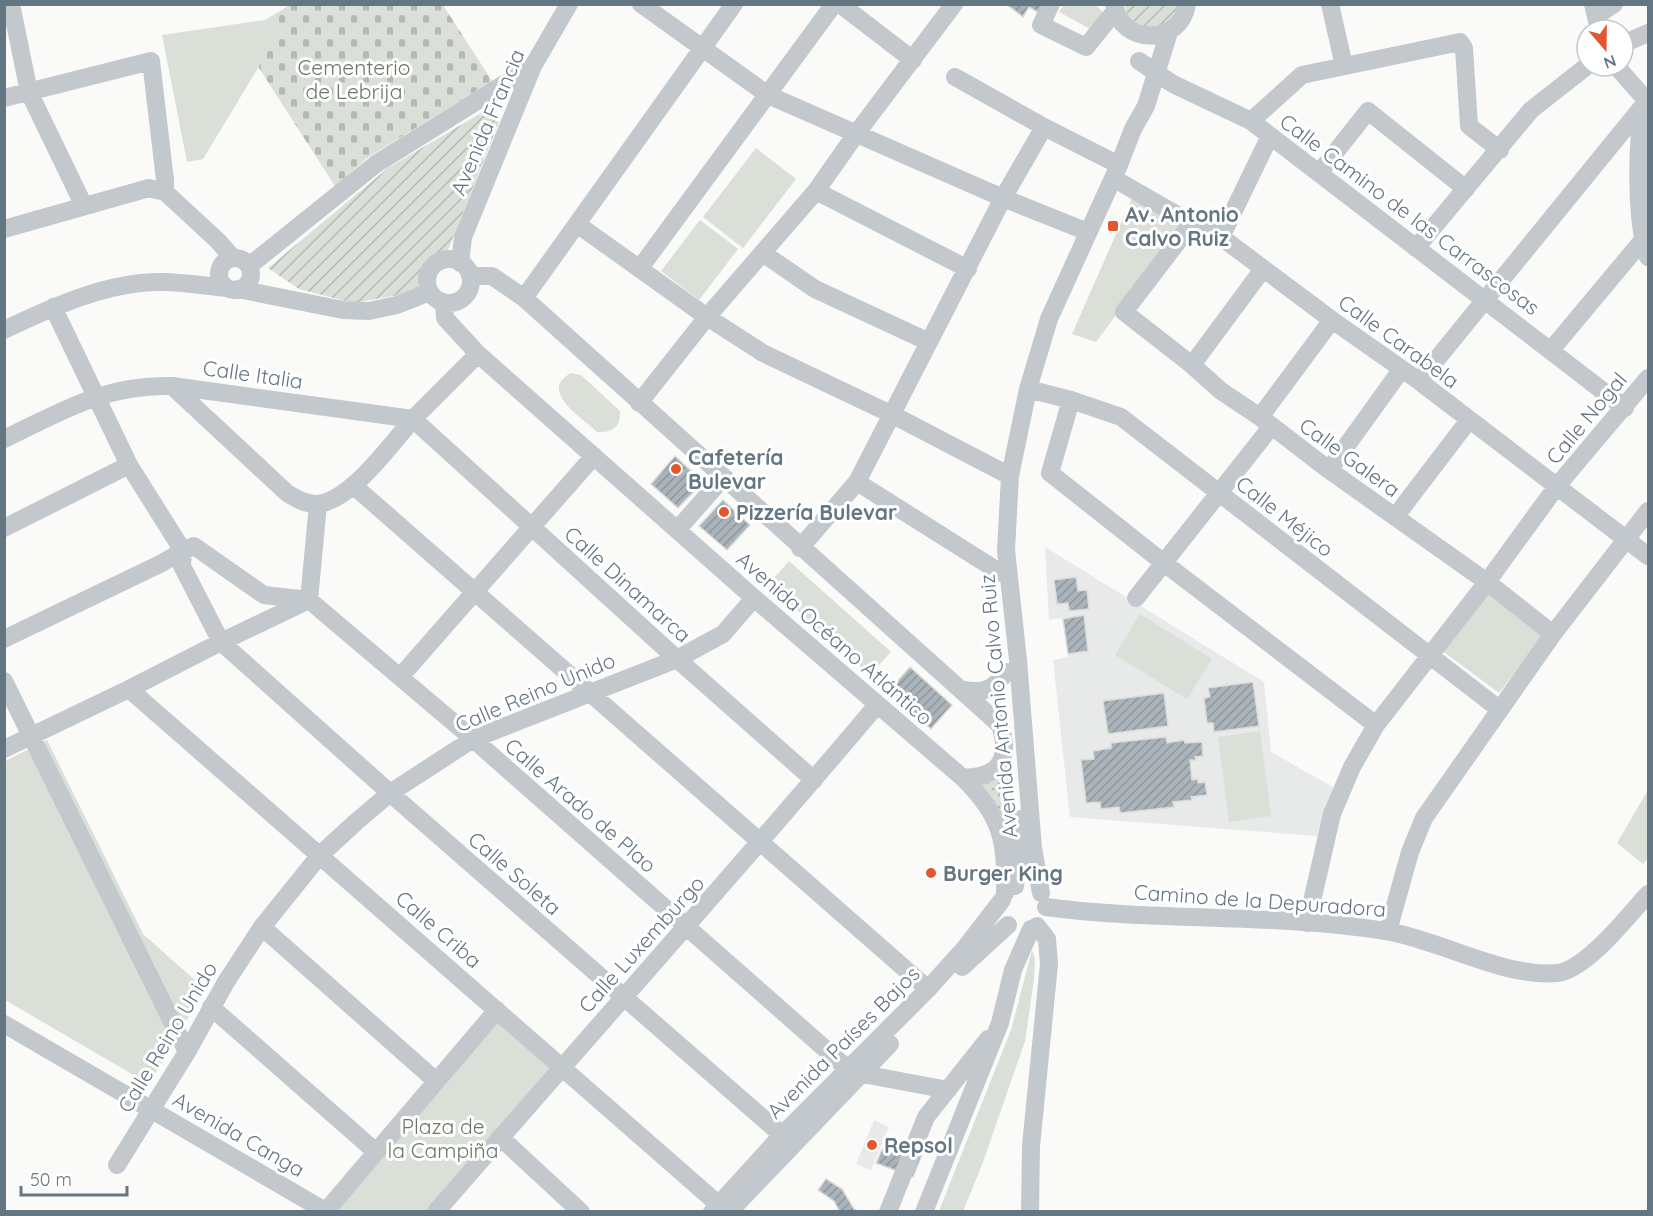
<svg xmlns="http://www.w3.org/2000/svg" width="1653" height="1216" viewBox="0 0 1653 1216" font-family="Quicksand,sans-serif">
<defs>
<pattern id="grass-dots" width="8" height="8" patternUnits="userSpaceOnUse" patternTransform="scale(1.5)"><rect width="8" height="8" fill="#dadfd7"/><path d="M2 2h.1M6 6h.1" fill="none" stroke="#b4b9b4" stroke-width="1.8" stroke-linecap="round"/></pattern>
<pattern id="cemetery-stones" width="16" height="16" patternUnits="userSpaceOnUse" patternTransform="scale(1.5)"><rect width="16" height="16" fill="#dadfd7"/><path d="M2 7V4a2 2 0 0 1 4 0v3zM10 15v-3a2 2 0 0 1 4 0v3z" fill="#b4b9b4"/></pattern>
<pattern id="garden-furrows" width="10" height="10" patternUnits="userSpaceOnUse" patternTransform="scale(1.5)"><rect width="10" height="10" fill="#dadfd7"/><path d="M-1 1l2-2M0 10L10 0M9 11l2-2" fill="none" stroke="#b4b9b4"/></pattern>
<pattern id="building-hatch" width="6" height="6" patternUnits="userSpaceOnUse" patternTransform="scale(1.5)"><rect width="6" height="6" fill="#aab3b9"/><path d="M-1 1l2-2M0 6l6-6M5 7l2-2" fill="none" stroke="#8e969c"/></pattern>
</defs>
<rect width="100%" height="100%" fill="#fafaf8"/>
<path fill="#e8e9e9" d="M1045 547 1264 682 1271 752 1333 787 1317 836 1070 817 1053 660 1068 657 1062 618 1049 620Z
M874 1120 889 1127 871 1170 856 1164Z"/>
<path fill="url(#grass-dots)" d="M1010 764 1015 830 1013 862 979 785 1001 774Z"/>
<path fill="url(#cemetery-stones)" d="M290 5H443L492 81 367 158 335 186 257 65 278 35 265 20Z"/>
<path fill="#dadfd7" d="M1094 4 1103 12 1092 30 1059 12 1064 5Z
M265 20 278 35 203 159 187 162 162 35Z
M756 148 796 179 743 248 703 217Z
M1132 198 1183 225 1096 342 1072 334Z
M700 220 738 249 699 300 661 271Z
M571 373 581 375 620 411C621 427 613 433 597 432 581 417 538 391 571 373Z
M789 561 891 652 870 675 768 585Z
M1488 594 1543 636 1499 693 1444 652Z
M1140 614 1212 659 1187 699 1115 655Z
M1260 731 1271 816 1229 822 1218 737Z
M47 740 143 934 205 989 149 1084 5 1000V761Z
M1648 790V858L1643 864 1617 843Z
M1032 950 1035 959 1034 980 1025 1041 982 1165 963 1211H939L1011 1030Z
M498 1018 553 1067 428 1211 340 1212 334 1208Z"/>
<path fill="url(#garden-furrows)" d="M1124 5H1179C1174 25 1150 35 1133 22 1127 18 1126 11 1124 5Z
M481 113 499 122 448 250 425 265 416 292 353 303 299 289 268 268 388 168Z"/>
<path fill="url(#building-hatch)" stroke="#dcdcda" stroke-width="1.5" d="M1006 4H1047L1041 14 1029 7 1023 17Z
M675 456 703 482 678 508 651 484Z
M723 500 750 525 727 550 699 526Z
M1076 577 1078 591 1087 590 1089 609 1069 611 1068 603 1057 604 1054 580Z
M1084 615 1088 651 1068 654 1063 619Z
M910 667 952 705 931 729 889 691Z
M1253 682 1259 726 1214 732 1213 723H1207L1204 698 1210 697 1208 688Z
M1164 693 1168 726 1108 734 1103 701Z
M1166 737 1167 743 1184 740 1185 743 1202 742 1203 756 1195 757 1196 760H1190L1192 780 1198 779V783L1205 782 1207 795 1191 797 1192 800 1173 802 1174 807 1120 813 1119 807 1101 809 1100 802 1086 803 1081 760 1094 759 1093 751 1111 748V743Z
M888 1136 924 1150 913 1177 876 1163Z
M826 1179 842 1189 854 1209 859 1212H840L834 1201 818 1190Z"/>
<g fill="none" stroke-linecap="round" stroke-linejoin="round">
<path stroke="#c3c8cc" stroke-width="18" d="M11 4 29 92 84 206
M641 4 768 95 1003 198 1088 232
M840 4 913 60
M1051 4 1041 25 1086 47 1115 11
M1114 4C1120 46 1181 46 1187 4
M1330 4 1344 66
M1593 4 1599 30
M1596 16 1614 4
M1623 44 1648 33
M1139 61 1173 84 1251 121 1625 408
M1616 66 1647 101C1645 111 1641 122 1640 132 1637 166 1637 226 1648 257
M955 77 1044 127 1119 165
M4 98 151 61 165 180V192L218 241 232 257
M1251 121 1302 75 1460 42 1464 48 1469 126 1500 150
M1319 173 1368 111 1466 189
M1113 178 1179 216 1221 237 1332 320 1419 381 1648 556
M816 191 968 269
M1192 223 1124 312 1192 365 1221 391 1260 417 1329 470 1487 582 1553 634
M577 224 707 317 763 353 893 415 1010 476
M4 229 149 188 165 192
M1221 237 1270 136
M1416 248 1531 110 1587 66
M764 254 815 289 929 342
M219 274a16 16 0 1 1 32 0a16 16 0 1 1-32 0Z
M427 281a22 22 0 1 1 44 0a22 22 0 1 1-44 0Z
M460 263 463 237 533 66 569 4
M249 266 376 164 533 66
M640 268 834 4
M238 289 343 310 369 311 397 305 430 292
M524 298 734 4
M444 303 445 318 478 354 754 598 963 778C1000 777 1011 759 1000 725L524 298 492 276H470
M4 330C52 307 109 281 162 282 184 282 205 286 227 288
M1551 350 1642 241
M1192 365 1263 269
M1419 381 1647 101
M172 386 287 493C297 499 305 504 317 504 350 502 392 443 413 419L677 659 814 780
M1028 389 1071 400 1121 417 1499 709
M1071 400 1050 473 1164 563 1376 725
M639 403 707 317 816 191 856 134 954 4
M1260 417 1332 320
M4 439C63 411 105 384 172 386L413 419 478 354
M1329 470 1401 370
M857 482 1001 573
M354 486 928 989
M1395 517 1469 420
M4 528 129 465
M677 530 723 478
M194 546 264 595 309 600 221 642 182 566 183 551Z
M800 548 857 482 1003 198 1044 127
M1136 598 1271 427
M309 600 473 739 848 1069
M309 600 318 504
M4 639 160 564 183 551 129 465 53 307
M400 677 594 456
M4 681 187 1052
M129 689 718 1204
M960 689C984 694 991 691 1007 672
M4 749 129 689 221 642 390 793 782 1135
M963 778C1002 817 1006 839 1005 893
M1015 886 1020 847V819
M1041 893 1033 848 1018 660 1006 550 1010 476 1028 389 1049 319 1119 165 1133 129 1146 106 1169 32
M1046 907C1158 922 1274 913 1386 931 1440 940 1504 978 1557 973 1585 971 1629 915 1648 894
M1307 923 1332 814 1352 767 1376 725 1487 582 1557 486 1648 378
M262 927 436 1081
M1388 931 1410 852 1424 818 1553 634 1648 511
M962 967 1008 925
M211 1007 376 1152
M4 1024 327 1212
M863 1074 948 1090
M500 1137 581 1212
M117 1165 187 1052 226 982 262 927 320 855 356 822 390 793 473 739 677 659 723 634 754 598
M326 1211 497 1010
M436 1212C583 1042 733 876 877 705
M712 1212 782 1135 928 989 965 948 1002 900
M729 1212 890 1044
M888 1212 926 1117 988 1039
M924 1212 1000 1023 1013 970 1031 929
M1030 1212 1031 1146 1049 964 1047 939 1037 926"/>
</g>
<g fill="#e4572e" stroke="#fff" stroke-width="2">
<rect x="1107" y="220" width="12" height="12" rx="3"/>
<circle cx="676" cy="469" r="6"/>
<circle cx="724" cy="512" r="6"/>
<circle cx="931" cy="873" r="6"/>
<circle cx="872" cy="1145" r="6"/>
</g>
<g text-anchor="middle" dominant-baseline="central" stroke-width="6" stroke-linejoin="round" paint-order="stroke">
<g font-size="21" fill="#687a64" stroke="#fff">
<text x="354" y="67">Cementerio<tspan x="354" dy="24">de Lebrija</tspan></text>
<text x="443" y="1126">Plaza de<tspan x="443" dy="24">la Campiña</tspan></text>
</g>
<g font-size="21" fill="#657683" stroke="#fff">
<text transform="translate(487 122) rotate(-67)">Avenida Francia</text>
<text transform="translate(1410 214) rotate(37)">Calle Camino de las Carrascosas</text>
<text transform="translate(1399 341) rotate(36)">Calle Carabela</text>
<text transform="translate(253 374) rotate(8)">Calle Italia</text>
<text transform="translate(1586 418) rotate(-50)">Calle Nogal</text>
<text transform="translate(1350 457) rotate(36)">Calle Galera</text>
<text transform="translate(1285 516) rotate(38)">Calle Méjico</text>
<text transform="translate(628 584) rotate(42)">Calle Dinamarca</text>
<text transform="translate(835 638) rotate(41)">Avenida Océano Atlántico</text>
<text transform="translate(535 692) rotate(-23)">Calle Reino Unido</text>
<text transform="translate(998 706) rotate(-95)">Avenida Antonio Calvo Ruiz</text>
<text transform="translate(581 805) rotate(41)">Calle Arado de Plao</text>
<text transform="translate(515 873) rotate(41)">Calle Soleta</text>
<text transform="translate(1260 900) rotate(4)">Camino de la Depuradora</text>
<text transform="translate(439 929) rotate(41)">Calle Criba</text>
<text transform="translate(641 944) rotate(-48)">Calle Luxemburgo</text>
<text transform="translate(167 1037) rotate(-59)">Calle Reino Unido</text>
<text transform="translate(843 1042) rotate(-45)">Avenida Países Bajos</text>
<text transform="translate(239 1134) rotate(30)">Avenida Canga</text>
</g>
<g font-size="21" font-weight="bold" fill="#657683" stroke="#fff" text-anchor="start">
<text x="1125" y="214">Av. Antonio<tspan x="1125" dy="24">Calvo Ruiz</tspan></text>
<text x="688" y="457">Cafetería<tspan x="688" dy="24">Bulevar</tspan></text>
<text x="736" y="512">Pizzería Bulevar</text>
<text x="943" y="873">Burger King</text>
<text x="884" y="1145">Repsol</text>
</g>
</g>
<rect width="1653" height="1216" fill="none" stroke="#657683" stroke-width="12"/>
<g transform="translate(1605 48) rotate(160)"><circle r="28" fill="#ffffff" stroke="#c1c8cd" stroke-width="1.5"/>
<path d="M0-4.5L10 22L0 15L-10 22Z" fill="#e4572e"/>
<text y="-9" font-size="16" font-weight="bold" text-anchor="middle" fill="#657683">N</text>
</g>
<path d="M21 1186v9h106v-9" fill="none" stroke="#657683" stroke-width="3"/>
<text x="30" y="1186" font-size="18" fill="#657683" stroke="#ffffff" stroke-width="4.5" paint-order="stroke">50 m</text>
</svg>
